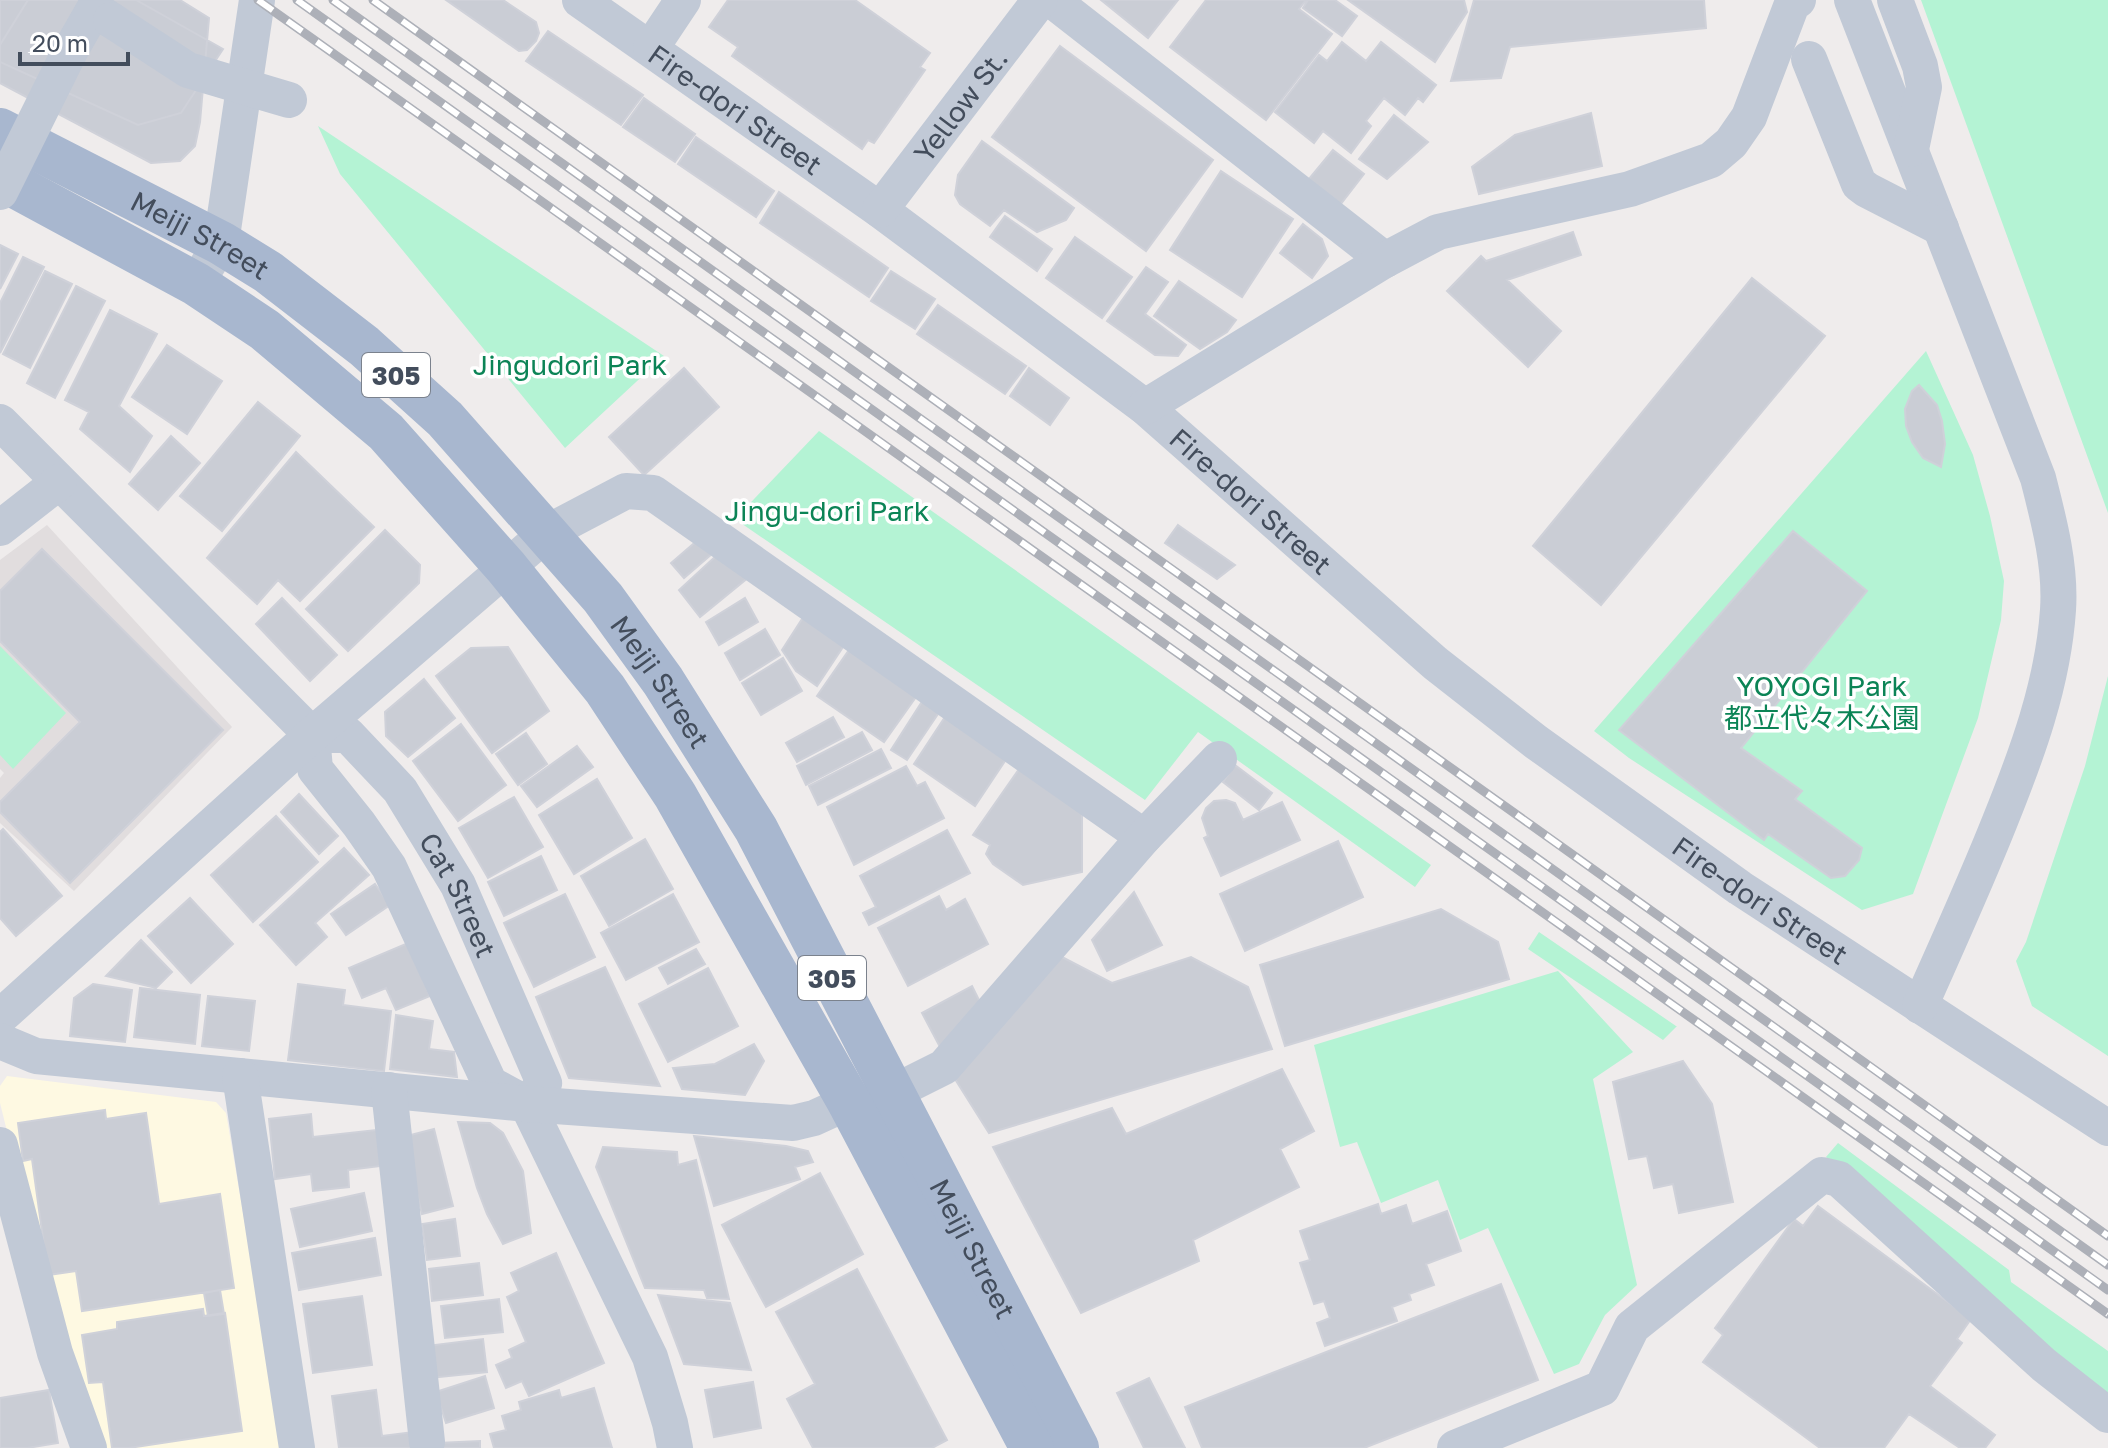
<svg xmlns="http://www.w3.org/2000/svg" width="2108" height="1448" viewBox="0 0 2108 1448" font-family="'Golos Text','Noto Sans JP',sans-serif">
<rect width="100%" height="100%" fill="#efecec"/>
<path fill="#fef9e2" d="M7 1076 216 1102 226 1113 283 1448H98L61 1349 0 1103V1086Z"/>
<path fill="#e1ddde" d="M47 525 232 727 74 891 0 823V778L4 773 0 769V560Z"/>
<path fill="#b4f3d4" d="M1921 0H2108V513Z
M318 126 664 356 565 448 340 174Z
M1926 351 1973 455 1990 516 2004 581 2001 620 1978 718 1913 894 1862 910 1629 758 1594 731Z
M819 431 1431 865 1415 887 1198 732 1145 800 735 519Z
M0 646 66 713 13 769 0 755Z
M2108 676V1056L2032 1006 2016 961 2026 942 2085 766Z
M1539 932 1676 1026H1677L1663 1040 1528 949Z
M1558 971 1633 1052 1593 1079 1637 1285 1605 1315 1579 1364 1554 1374 1488 1228 1460 1240 1438 1180 1381 1203 1357 1142 1340 1147 1314 1045Z
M1838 1143 2009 1270 2011 1282 2108 1351V1402L1901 1218 1826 1157Z"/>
<path fill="#cacdd5" stroke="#cfd1d9" stroke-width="2" d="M0 0H180L209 18 200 122 195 146 180 161 151 163 0 83Z
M28 0H136L223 49 181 113 138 125 0 62V45Z
M446 0H503L536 22 539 33 536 41 527 50 519 51Z
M728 0H855L930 53 920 67 925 70 874 143 868 140 862 149 732 56 738 47 709 27Z
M1101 0H1178L1148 38Z
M1206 0H1306L1299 9 1332 34 1266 120 1170 47Z
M1308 0H1335L1357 16 1342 36 1303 8Z
M1348 0H1464L1467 12 1435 62Z
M1474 0H1704L1706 28 1510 47 1501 78 1451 81Z
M548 31 643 95 621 125 526 61Z
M1342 42 1366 61 1381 42 1436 85 1423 102 1418 98 1405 115 1384 98 1366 121 1371 126 1351 153 1323 131 1314 143 1275 112 1319 55 1327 61Z
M1060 46 1213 160 1146 251 992 137Z
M644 98 695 134 675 162 623 127Z
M1591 113 1602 166 1479 194 1472 167 1515 135Z
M1394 115 1428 142 1387 179 1359 159Z
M696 137 774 191 756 217 678 164Z
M982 141 1074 208 1066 220 1037 232 1004 210 990 226 960 204 955 195 958 175Z
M1333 150 1364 174 1340 205 1308 180Z
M1221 171 1293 219 1242 297 1170 250Z
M779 192 888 268 869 297 760 223Z
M1005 216 1052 249 1037 271 990 237Z
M1303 224 1322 239 1328 256 1312 278 1280 253Z
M1573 232 1581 255 1507 280 1561 331 1528 367 1447 291 1481 256 1486 261Z
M1075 237 1132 277 1102 318 1046 278Z
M0 245 18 254 0 289Z
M23 257 44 267 0 353V303Z
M1146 267 1168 282 1145 314 1186 345 1178 356 1155 355 1107 321Z
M45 271 72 284 30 368 3 354Z
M891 271 935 299 915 329 871 301Z
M1752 278 1825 336 1601 605 1533 546Z
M1179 281 1236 320 1227 332 1200 349 1154 316Z
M76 286 105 301 55 398 27 383Z
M938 305 1026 366 1005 394 917 334Z
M110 310 157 334 119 406 152 436 130 472 80 429 89 412 65 400Z
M167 345 222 381 187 434 132 397Z
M684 368 719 407 644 475 609 437Z
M1029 368 1069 398 1050 425 1010 396Z
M1919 385 1937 405 1942 421 1945 444 1941 467 1923 458 1912 442 1906 426 1905 409 1912 391Z
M258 402 300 436 222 531 180 496Z
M171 436 200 463 158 510 129 484Z
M296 452 374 527 300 601 278 580 257 604 207 558Z
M1178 525 1235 565 1217 579 1165 543Z
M385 530 420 565 419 583 348 651 306 609Z
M1793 531 1867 591 1741 748 1802 791 1795 799 1862 848 1859 860 1845 876 1831 878 1768 834 1764 840 1619 730Z
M699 539 712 554 684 578 671 563Z
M42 549 223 730 70 883 0 812V802L80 722 0 641V591Z
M717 555 749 577 700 617 679 590Z
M282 598 337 655 310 681 256 624Z
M745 598 758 622 719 645 706 622Z
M804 616 845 644 817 686 796 671 782 650Z
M765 629 780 655 740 680 725 653Z
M508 647 549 711 492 753 436 676 471 648Z
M849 650 916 697 884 742 817 696Z
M783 658 802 691 761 715 742 683Z
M424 679 455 718 408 757 386 736 385 712Z
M925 697 942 708 907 760 891 750Z
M947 714 1009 755 975 806 914 764Z
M833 717 844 737 797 762 786 743Z
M461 724 506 785 458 821 413 761Z
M862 732 872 750 806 785 797 766Z
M526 733 547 764 518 785 496 754Z
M577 746 593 767 537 807 521 786Z
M881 749 891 768 818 805 809 786Z
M1235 765 1272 793 1259 810 1223 782Z
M906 766 917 786 925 782 944 818 854 865 827 807Z
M1019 769 1082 813V872L1023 885 993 864 986 854 990 845 973 835Z
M597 779 632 838 574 874 539 815Z
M299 794 338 836 319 854 281 812Z
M514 797 543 847 488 878 459 828Z
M1226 800 1235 803 1243 820 1282 802 1300 840 1221 876 1204 838 1208 836 1202 818 1206 808 1214 801Z
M276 816 318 862 253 922 211 875Z
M3 829 62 896 16 936 0 918V832Z
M947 830 970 873 869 925 863 913 876 907 860 876Z
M645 839 673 889 609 926 581 876Z
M1338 841 1363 897 1245 951 1220 894Z
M344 848 369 875 315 923 327 937 296 965 260 925Z
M541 856 557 890 504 916 488 882Z
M375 884 390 905 346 935 331 914Z
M1134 892 1162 945 1107 971 1092 940Z
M565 894 595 957 534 987 504 923Z
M673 894 699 942 626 980 601 933Z
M939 896 946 910 965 899 988 944 908 986 878 928Z
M190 898 233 944 191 983 148 936Z
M1441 909 1498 942 1509 979 1285 1046 1260 965Z
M141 940 172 972 156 988 106 976Z
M408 943 430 996 396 1010 386 988 362 998 349 968Z
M696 949 705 964 668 984 659 968Z
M1060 956 1112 983 1191 957 1248 987 1272 1049 989 1133 955 1079Z
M605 967 660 1086 569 1078 536 997Z
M708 968 738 1026 668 1062 639 1004Z
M93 984 132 990 125 1042 70 1036 74 998Z
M298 984 345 990 343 1005 391 1011 384 1071 288 1060Z
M972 986 980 1002 940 1047 922 1013Z
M140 988 200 995 195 1044 134 1037Z
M208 996 255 1001 249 1051 202 1046Z
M396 1015 433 1021 429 1049 454 1052 457 1077 390 1069Z
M754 1044 764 1061 745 1095 682 1089 673 1068 715 1064Z
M1683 1061 1712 1104 1733 1202 1679 1213 1673 1184 1654 1188 1647 1156 1629 1159 1613 1082Z
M1282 1069 1314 1131 1280 1149 1299 1187 1193 1240 1199 1261 1081 1313 993 1147 1112 1108 1126 1134Z
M105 1110 106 1119 146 1113 159 1204 220 1194 234 1288 82 1311 76 1271 48 1275 32 1159 23 1161 18 1123Z
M311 1114 313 1137 385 1129 389 1165 348 1170 349 1187 313 1191 311 1174 275 1179 269 1119Z
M458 1122 490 1123 503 1133 523 1171 531 1233 503 1244 487 1214 477 1188Z
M434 1129 453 1206 422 1214 403 1137Z
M694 1136 786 1146 808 1151 813 1162 795 1167 800 1179 714 1206Z
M603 1147 677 1152 678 1165 696 1160 729 1299 707 1298 704 1290 645 1288 596 1167Z
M820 1173 863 1254 766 1307 722 1225Z
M364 1193 372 1231 300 1247 291 1209Z
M1378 1204 1381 1214 1406 1205 1412 1224 1447 1211 1461 1251 1426 1264 1434 1285 1409 1294 1411 1300 1392 1307 1397 1321 1325 1346 1317 1323 1330 1318 1324 1301 1314 1304 1300 1263 1310 1260 1300 1231Z
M1818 1206 1971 1319 1957 1339 1962 1343 1930 1386 1995 1435 1985 1448H1960L1909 1414 1884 1448H1820L1703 1362 1723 1335 1715 1328 1794 1219 1803 1226Z
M455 1219 460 1256 427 1260 422 1224Z
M375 1238 381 1275 299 1290 292 1253Z
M556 1253 604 1363 529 1396 522 1381 506 1388 496 1365 512 1358 509 1350 526 1342 507 1297 519 1291 511 1273Z
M479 1263 483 1295 432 1301 429 1269Z
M857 1269 947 1440 932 1448H813L787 1399 815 1384 776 1312Z
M1501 1284 1538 1380 1364 1448H1202L1185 1407Z
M220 1290 224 1314 208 1316 204 1293Z
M658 1295 730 1303 751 1370 684 1364Z
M362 1296 372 1365 313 1373 303 1304Z
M499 1299 503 1332 445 1338 441 1306Z
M203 1309 204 1316 225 1313 242 1431 129 1448H112L103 1382 89 1383 82 1335 117 1329V1322Z
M483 1339 487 1372 430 1378 426 1346Z
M485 1376 494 1408 446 1423 436 1392Z
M1149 1378 1185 1448H1144L1117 1393Z
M753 1382 761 1428 714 1437 705 1390Z
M594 1388 612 1448H494L490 1434 506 1430 502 1416 521 1410 519 1402 559 1390 561 1398Z
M49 1390 58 1443 27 1448H0V1398Z
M376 1390 382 1436 413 1432 416 1448H339L332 1396Z
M480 1441V1448H438V1443Z"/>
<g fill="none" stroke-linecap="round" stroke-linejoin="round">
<g stroke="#c1c9d6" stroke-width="36">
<path id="s1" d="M580 0 880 210 1145 407 1435 663 1536 742 1740 888 2108 1128"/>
<path d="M1052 0 1385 260"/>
<path d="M1852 0 2038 478C2049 521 2061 566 2058 610 2053 684 2027 754 2000 821 1975 884 1947 945 1920 1006"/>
<path d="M1895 0 1920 66 1924 87 1911 149"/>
<path d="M651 48 683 0"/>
<path d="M70 51 94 9 111 20"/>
<path d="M1809 59 1859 184 1867 190 1941 228"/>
<path id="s2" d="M880 210 1040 0"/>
<path d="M196 284 221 243 257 0"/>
<path d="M1145 407 1385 260 1438 232 1630 189 1711 160 1731 143 1749 117 1792 4 1798 0"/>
<path d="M0 422 312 735 315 769 359 824 389 867 490 1084 527 1104 650 1357 670 1423 675 1448"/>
<path d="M0 528 59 482"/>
<path id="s3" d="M312 735H348L400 790 458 885 544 1083 527 1104"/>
<path d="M0 1017 312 735 548 532 626 491 653 493 1144 837"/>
<path d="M0 1041 36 1056 527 1104 793 1123 814 1118 849 1102"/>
<path d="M240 1076 297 1448"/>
<path d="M389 1090 427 1442"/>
<path d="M892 1093 944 1067 1144 837 1219 759"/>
<path d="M0 1145 55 1353 89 1448"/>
<path d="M1455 1448 1602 1388 1632 1327 1822 1175 1839 1179 2044 1365 2108 1415"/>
</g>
<g stroke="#a8b7cf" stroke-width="44">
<path id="s4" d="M0 130 221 243 268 272 364 346 445 419 603 598 663 681 756 829 1077 1448"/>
<path d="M0 178 196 284 265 330 386 432 506 567 605 689 675 795 849 1102 1032 1448"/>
</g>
<g stroke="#adb0b8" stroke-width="9">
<path id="rail" d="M258 0 2108 1314
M297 0 2108 1290
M333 0 2108 1265
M373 0 2108 1236"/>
</g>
<use href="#rail" stroke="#fff" stroke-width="6" stroke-dasharray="18" stroke-linecap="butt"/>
<path stroke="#c1c9d6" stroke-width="36" d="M111 20 188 70 289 100
M0 192 70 51"/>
</g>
<g text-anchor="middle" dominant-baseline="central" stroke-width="7" stroke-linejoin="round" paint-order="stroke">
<g fill="#fff" stroke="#7b828d" stroke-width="2">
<rect x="362" y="353" width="68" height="44" rx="6"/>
<rect x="798" y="956" width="68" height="44" rx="6"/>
</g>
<g font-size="26" font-weight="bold" fill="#434d5c">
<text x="396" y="375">305</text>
<text x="832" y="978">305</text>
</g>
<g font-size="28" fill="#434d5c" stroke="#fff">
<text stroke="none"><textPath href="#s2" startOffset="132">Yellow St.</textPath></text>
<text stroke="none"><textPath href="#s1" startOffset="190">Fire-dori Street</textPath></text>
<text stroke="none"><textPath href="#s4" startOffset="226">Meiji Street</textPath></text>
<text stroke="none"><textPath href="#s1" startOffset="838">Fire-dori Street</textPath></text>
<text stroke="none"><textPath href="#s4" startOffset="874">Meiji Street</textPath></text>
<text stroke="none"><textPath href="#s3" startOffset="232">Cat Street</textPath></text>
<text stroke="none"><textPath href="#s1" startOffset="1486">Fire-dori Street</textPath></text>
<text stroke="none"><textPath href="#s4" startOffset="1522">Meiji Street</textPath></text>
</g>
<g font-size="28" fill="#0c8456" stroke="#fff">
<text x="570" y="364">Jingudori Park</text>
<text x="827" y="510">Jingu-dori Park</text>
<text x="1822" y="685">YOYOGI Park<tspan x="1822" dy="32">都立代々木公園</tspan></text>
</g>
</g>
<path d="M20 52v12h108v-12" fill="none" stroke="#434d5c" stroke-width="4"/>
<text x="32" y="52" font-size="24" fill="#434d5c" stroke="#ffffff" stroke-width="6" paint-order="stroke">20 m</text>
</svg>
